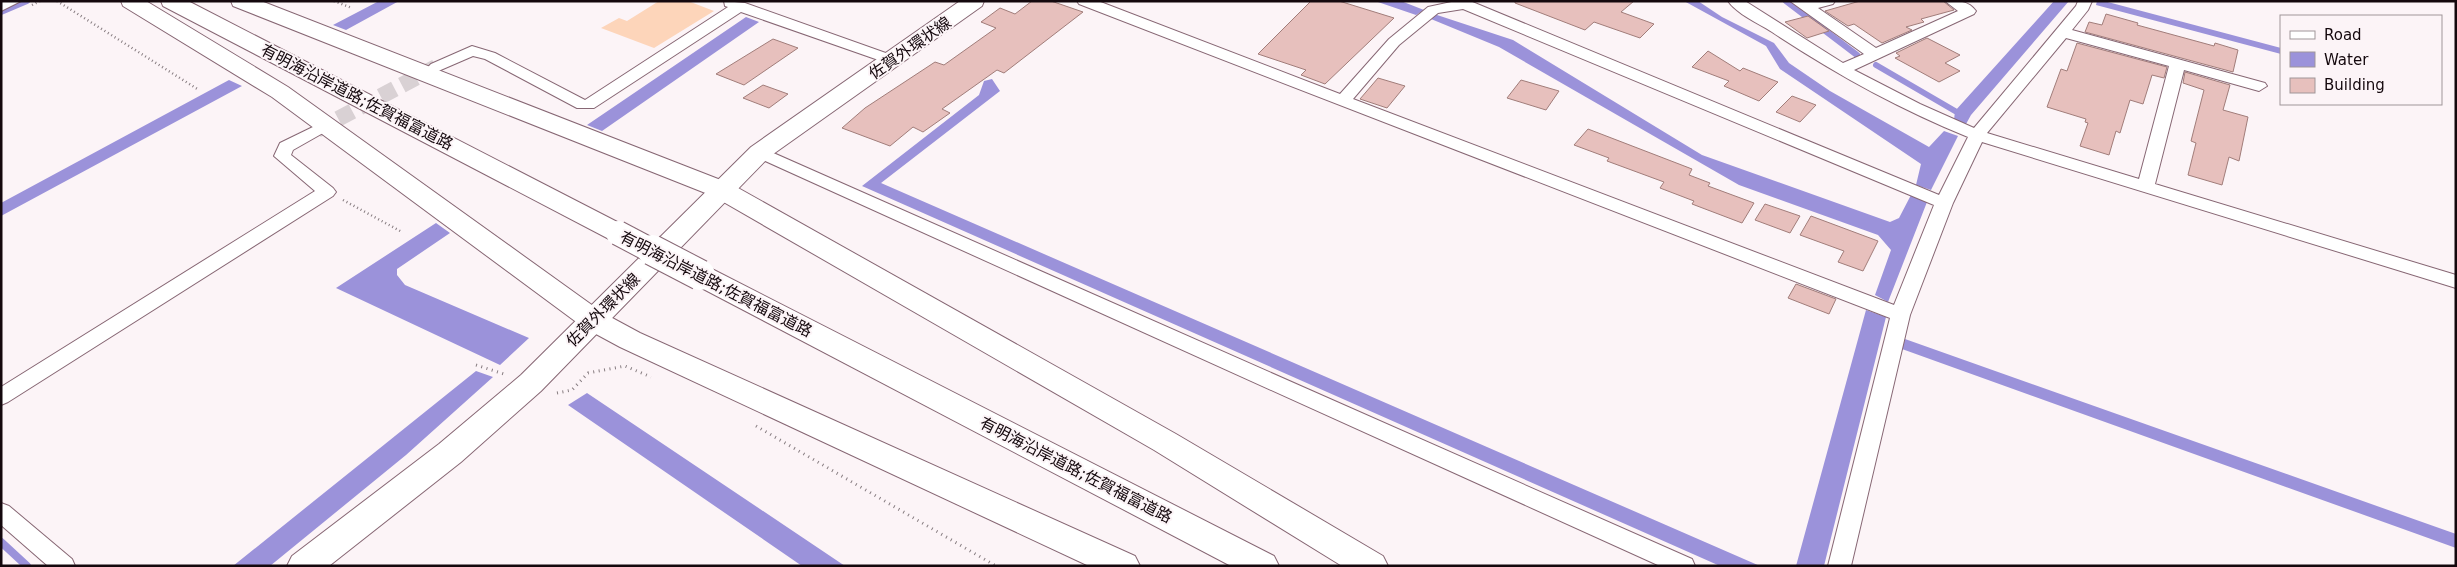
<svg xmlns="http://www.w3.org/2000/svg" width="2457" height="567" viewBox="0 0 2457 567" font-family="'DejaVu Sans','Noto Sans JP',sans-serif">
<rect width="100%" height="100%" fill="#fcf4f7"/>
<path fill="#fdd5ba" d="M659 1H688L714 11 654 48 601 28 619 18 627 21Z"/>
<path fill="#9b92da" d="M379 1H399L346 30 333 25Z
M1375 1H1401L1424 10 1416 15Z
M1684 1H1698L1722 17 1774 43 1789 63 1830 91 1929 147 1944 131 1958 136 1931 190 1916 185 1921 164 1780 69 1766 46Z
M2054 1H2069L1971 115 1966 124 1954 120 1955 111Z
M2097 1H2104L2281 48V54L2096 5Z
M1434 14 1513 40 1702 155 1890 222 1899 218 1911 195 1927 202 1888 302 1875 295 1891 250 1878 235 1739 185 1499 47 1431 19Z
M746 17 759 22 602 131 587 125Z
M992 79 1000 91 881 183 1760 566H1720L862 186 979 95 984 81Z
M229 80 242 86 1 216V203Z
M436 223 450 233 397 269V275L405 285 529 338 500 365 336 288Z
M1866 310 1886 317 1824 566H1796Z
M1905 339 2456 534V548L1902 349Z
M476 371 493 377 406 455 270 566H233Z
M587 393 845 566H802L568 405Z"/>
<g fill="none" stroke-linecap="round" stroke-linejoin="round">
<path stroke="#9b92da" stroke-width="6" d="M1786 1 1857 55
M1 12 27 1
M1876 65 1955 111"/>
<path stroke="#9b92da" stroke-width="8" d="M1 542 27 566"/>
</g>
<path fill="#e7c0bd" stroke="#a17d7a" d="M1032 1H1051L1083 12 1004 73 997 70 942 109 950 113 923 132 913 127 890 146 842 128 865 108 935 62 944 65 996 28 981 22 1000 8 1015 14Z
M1311 1H1339L1394 18 1325 84 1301 75 1306 70 1258 54Z
M1515 1H1634L1621 12 1654 24 1640 38 1594 22 1585 30 1515 3Z
M1860 1H1943L1954 10 1921 19 1924 22 1906 27 1912 30 1882 43 1854 24 1848 26 1825 11Z
M2106 14 2138 23 2137 25 2214 46 2215 43 2238 50 2233 72 2085 32 2089 22 2102 25Z
M1808 16 1829 31 1807 38 1785 22Z
M1927 38 1960 55 1945 63 1960 71 1939 82 1895 58 1900 56 1896 53Z
M773 39 798 48 744 85 716 74Z
M2077 43 2167 67 2164 78 2152 75 2143 104 2130 100 2120 133 2116 131 2109 155 2080 146 2088 123 2085 122 2086 119 2047 107 2061 69 2067 71Z
M1708 51 1740 71 1743 68 1778 82 1759 101 1724 86 1729 81 1692 67Z
M2185 72 2230 85 2223 110 2248 117 2239 161 2229 157 2222 185 2188 175 2196 143 2191 141 2204 90 2183 83Z
M1378 78 1405 86 1387 108 1360 99Z
M1521 80 1559 91 1546 110 1507 98Z
M763 85 788 94 769 108 743 98Z
M1792 96 1816 105 1800 122 1776 112Z
M1588 129 1692 169 1689 175 1710 183 1708 186 1754 203 1742 223 1692 204 1694 201 1660 188 1664 182 1607 161 1609 158 1574 145Z
M1765 204 1800 216 1790 233 1755 220Z
M1811 216 1878 241 1863 271 1838 262 1844 251 1800 235Z
M1796 284 1836 299 1829 314 1788 298Z"/>
<g fill="none" stroke-linecap="round" stroke-linejoin="round">
<path stroke="#d9d1d4" stroke-width="16" stroke-dasharray="16 8" stroke-linecap="butt" d="M317 130 436 67"/>
<g stroke="#876774" stroke-width="2">
<path id="minor" d="M1 1H21L1 11Z
M724 1 745 3 897 57 900 60 897 63H887L741 12 594 108H577L485 59 473 56 436 72 428 67 431 64 472 46 495 53 585 100 728 7 725 6Z
M1077 1H1098L1340 94 1389 39 1428 7 1456 1H1470L1939 195 1968 137C1899 109 1834 73 1772 32 1758 23 1737 14 1728 1H1745L1843 63 1864 54 1790 1H1835L1833 4 1818 8 1876 48 1958 11 1945 1C1957 1 1968 0 1976 11L1974 14 1854 70 1920 104 1974 128 2076 6 2078 1H2092L2088 10 2072 30 2265 83 2267 86 2259 91 2184 70 2155 184 2456 275V288L1982 142 1953 203 1910 315 1851 566H1828L1890 318 1079 4ZM1463 9 1934 205 1894 305 1353 99 1399 45 1438 13ZM2066 38 2169 66 2139 179 1987 133Z
M317 125 323 127 325 130 323 133 293 150 291 155 333 188 336 192 333 196 8 402 1 405V387L315 191 274 156 280 143Z
M760 147 1692 559 1695 566H1660L754 156 752 152 754 148Z
M1 503 9 506 72 559 75 566H48L1 525Z"/>
</g>
<g stroke="#876774" stroke-width="2">
<path id="primary" d="M960 1H984L982 6 769 157 541 391 461 462 329 566H287L292 556 439 444 521 375 751 147Z"/>
</g>
<g stroke="#876774" stroke-width="2">
<path id="motorway" d="M121 1H146L288 87 603 313 640 333 1135 556 1140 566H1089L620 347 583 327 272 97 123 6Z
M161 1H188L627 227 631 233 627 239 618 242 609 239 163 6Z
M231 1H261L731 184 1176 434 1383 556 1388 566H1342L1154 450 713 196 233 6Z
M700 266 710 268 1274 556 1279 566H1231L690 282 686 275 690 268Z"/>
</g>
<path stroke="#877d81" stroke-width="2.5" stroke-dasharray="1 3" stroke-linecap="butt" d="M57 1 199 90
M334 1 352 8
M32 5 40 1
M343 200 402 232"/>
<path stroke="#877d81" stroke-width="3" stroke-dasharray="1 4.5" stroke-linecap="butt" d="M476 365 504 374
M557 393 572 390 588 373 625 366 651 377
M756 426 996 566"/>
<use href="#minor" fill="#fff" fill-rule="evenodd"/>
<use href="#primary" fill="#fff" fill-rule="evenodd"/>
<use href="#motorway" fill="#fff" fill-rule="evenodd"/>
<g stroke="#876774" stroke-width="26" stroke-linecap="butt">
<path id="motorway-bridge-far1" d="M618 233 654 252"/>
</g>
<g stroke="#876774" stroke-width="32" stroke-linecap="butt">
<path id="motorway-bridge" d="M652 250 700 275"/>
</g>
<use href="#motorway-bridge-far1" stroke="#fff" stroke-width="24"/>
<use href="#motorway-bridge" stroke="#fff" stroke-width="30"/>
</g>
<g text-anchor="middle" dominant-baseline="central" stroke-width="4" stroke-linejoin="round" paint-order="stroke">
<g font-size="16" fill="#14080d" stroke="#fcf4f7">
<text transform="translate(910 48) rotate(-35)">佐賀外環状線</text>
<text transform="translate(357 97) rotate(27)">有明海沿岸道路;佐賀福富道路</text>
<text transform="translate(716 284) rotate(27)">有明海沿岸道路;佐賀福富道路</text>
<text transform="translate(603 310) rotate(-45)">佐賀外環状線</text>
<text transform="translate(1076 470) rotate(27)">有明海沿岸道路;佐賀福富道路</text>
</g>
</g>
<rect width="2457" height="567" fill="none" stroke="#14080d" stroke-width="5"/>
<rect x="2280" y="15" width="162" height="90" fill="#fcf4f7" stroke="#9f9699"/>
<rect x="2290" y="31" width="25" height="8" fill="#ffffff" stroke="#9f9699"/>
<text x="2324" y="40" font-size="15" fill="#14080d">Road</text>
<rect x="2290" y="52" width="25" height="15" fill="#9b92da" stroke="#9f9699"/>
<text x="2324" y="65" font-size="15" fill="#14080d">Water</text>
<rect x="2290" y="78" width="25" height="15" fill="#e7c0bd" stroke="#9f9699"/>
<text x="2324" y="90" font-size="15" fill="#14080d">Building</text>
</svg>
